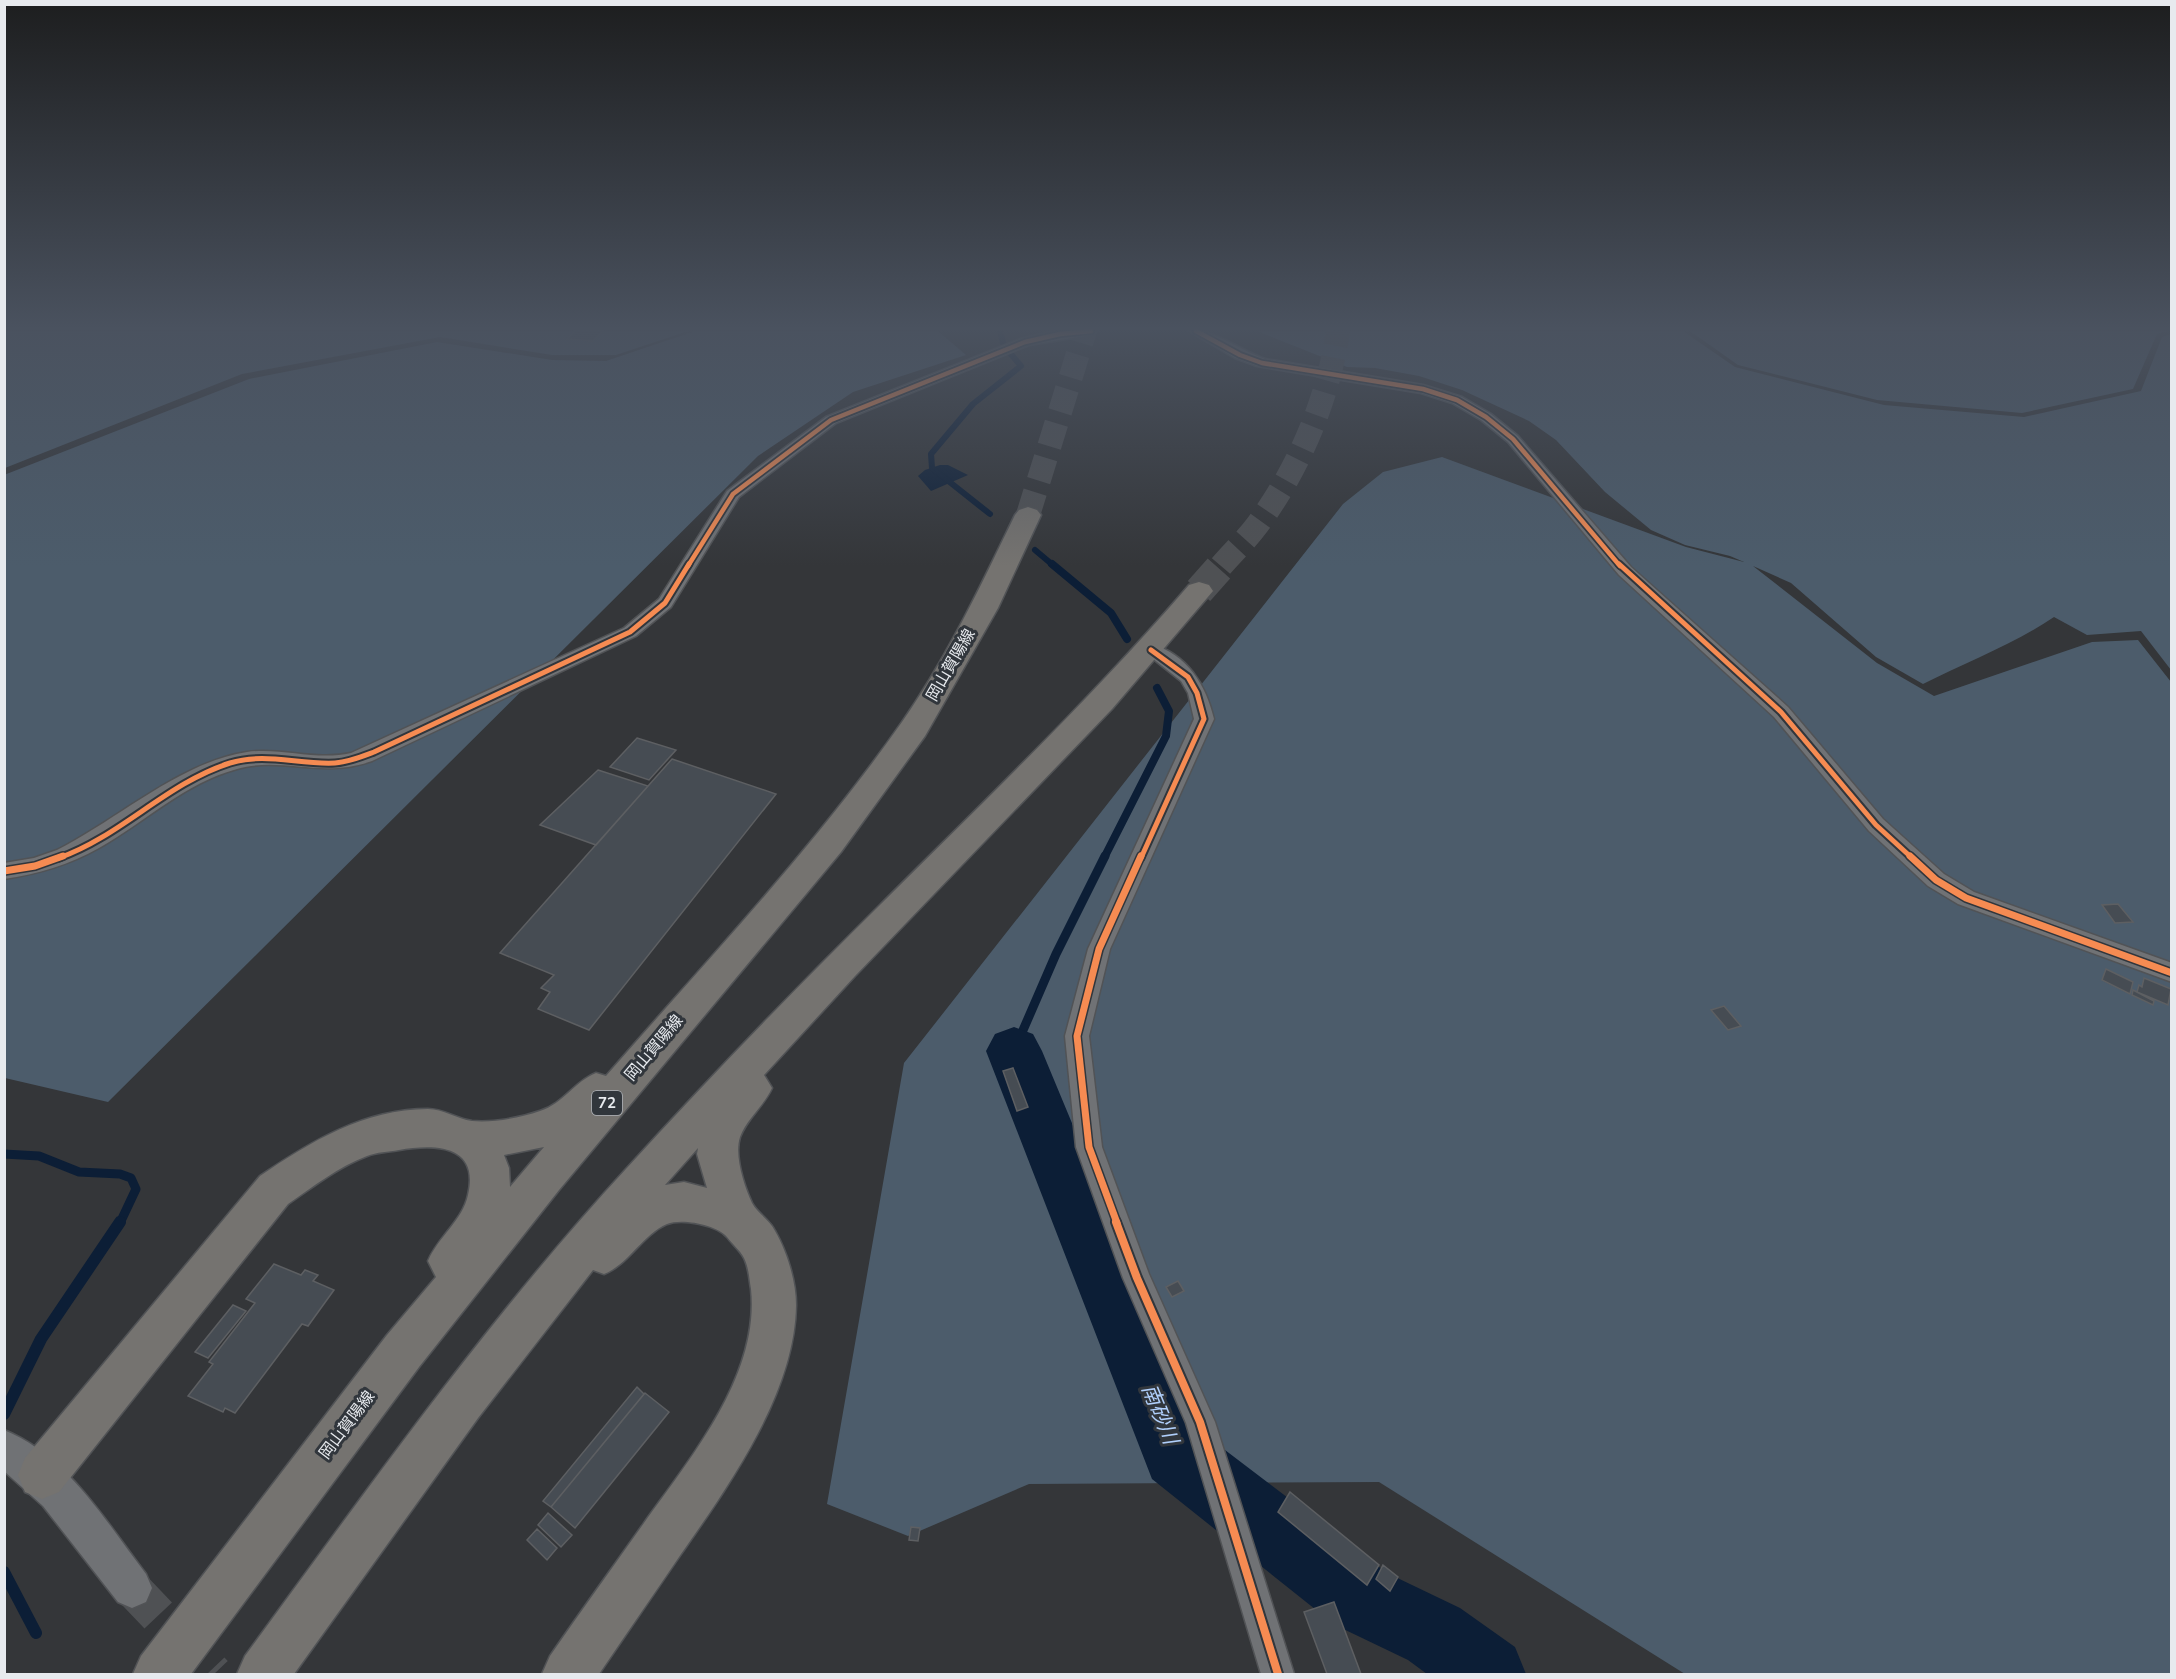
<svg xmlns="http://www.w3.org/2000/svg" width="2176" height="1679" viewBox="0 0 2176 1679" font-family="'Nunito Sans','Noto Sans JP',sans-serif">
<rect width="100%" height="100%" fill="#343639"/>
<path fill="#4c5c6b" d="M5 331H688L616 355H552L440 337 242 374 5 468Z
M695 331H938L966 355 853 392 758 456 108 1102 5 1078 4 475 249 379 437 342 552 360 606 361Z
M1257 331H1683L1735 367 1884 405 2024 417 2141 391 2162 337 2171 334V670L2141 631 2087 635 2054 617C2014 644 1967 662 1923 684L1876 657 1791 583 1753 566 1877 663 1934 696 2092 642 2138 640 2171 682V1674H1685L1379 1482 1029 1484 908 1536 827 1504 904 1063 1343 504 1383 472 1442 457 1686 547 1744 562 1730 556 1685 545 1651 530 1605 492 1556 440 1529 421 1462 390 1419 376 1375 368 1347 367Z
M1690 331H2167L2157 334 2133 389 2022 413 1877 400 1738 365Z"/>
<path fill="#0c1e36" d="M940 465H948L968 475 931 491 918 476 925 470Z"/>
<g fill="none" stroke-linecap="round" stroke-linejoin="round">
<path stroke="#0c1e36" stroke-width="6" d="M1000 331 1003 343
M990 514 932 468 931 454 973 404 1021 366 1010 353
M1035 550 1054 566"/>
<path stroke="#0c1e36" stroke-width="8" d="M1052 564 1111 613 1127 639
M1104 858 1166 736 1169 711 1157 688"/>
<path stroke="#0c1e36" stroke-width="9" d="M1014 1051 1056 954 1105 856
M4 1154 39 1156 79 1172 120 1174 131 1178 136 1189 120 1223"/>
<path stroke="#0c1e36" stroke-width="12" d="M4 1414 41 1339 120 1222
M4 1572 36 1633"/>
<path fill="#0c1e36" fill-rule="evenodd" d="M1014 1027 1033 1034 1042 1051 1200 1431 1387 1573 1460 1608 1515 1647 1526 1674H1427L1408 1660 1335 1625 1152 1479 986 1051 995 1034Z"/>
</g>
<path fill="#464c53" stroke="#5d5f62" stroke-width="1.5" d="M575 331H603L593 341 567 339Z
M637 738 676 750 649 780 610 767Z
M672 759 776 794 589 1030 538 1009 550 992 541 988 554 975 500 953Z
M598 770 648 786 596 845 540 825Z
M2118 904 2133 922 2115 923 2102 905Z
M2106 969 2133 982 2130 994 2102 980Z
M2144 978 2171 989 2168 1005 2137 992 2139 985 2142 987Z
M2133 990 2154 1001 2153 1005 2132 995Z
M1724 1006 1741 1026 1728 1030 1711 1010Z
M1013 1068 1028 1107 1017 1111 1003 1071Z
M274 1264 301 1275 305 1270 318 1275 313 1281 334 1290 308 1326 302 1324 235 1413 225 1408 223 1412 188 1396 213 1364 209 1362 255 1303 246 1299Z
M1178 1281 1184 1291 1172 1297 1166 1287Z
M233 1305 246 1311 208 1358 195 1352Z
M637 1387 644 1394 551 1507 543 1501Z
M645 1393 669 1412 575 1528 551 1507Z
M1290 1492 1379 1565 1367 1585 1278 1512Z
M548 1513 572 1535 561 1547 538 1525Z
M911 1527 920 1528 918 1541 909 1540Z
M537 1529 557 1548 547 1560 527 1540Z
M1383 1565 1398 1577 1390 1591 1376 1579Z
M1334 1602 1361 1674H1327L1304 1612Z"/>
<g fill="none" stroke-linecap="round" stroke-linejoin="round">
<path stroke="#4f5154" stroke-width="38" stroke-dasharray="38 19" stroke-linecap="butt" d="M132 1588 214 1674"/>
<path stroke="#4f5154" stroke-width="24" stroke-dasharray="24 12" stroke-linecap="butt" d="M1028 515 1085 331
M1221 566C1233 552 1247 539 1258 524 1299 468 1328 400 1338 331"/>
<path stroke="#4f5154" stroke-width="30" stroke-dasharray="30 15" stroke-linecap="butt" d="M1199 591 1223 564"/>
<g stroke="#515356" stroke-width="3">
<path id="minor" d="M1056 331H1098L1091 335 1029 345 836 423 739 497 671 607 636 636 372 761C322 779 282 756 237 769 185 783 145 822 99 848 69 865 38 874 4 879V863L34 858 57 850C117 820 180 762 247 752 281 747 316 761 351 753L624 628 659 599 727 491 826 417 1020 339Z
M1189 331C1216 330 1240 350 1265 359L1423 385 1462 397 1491 414 1518 436 1631 567 1788 707 1883 819 1944 874 1974 892 2172 963V982L1958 904 1928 886 1869 831 1774 717 1619 575 1508 442 1481 420 1452 403 1421 393 1257 366 1235 358Z
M1151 644C1187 654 1206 685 1214 719L1110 949 1089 1036 1102 1147 1149 1274 1215 1422 1294 1674H1261L1186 1423 1123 1278 1076 1147 1065 1036 1088 949 1194 719 1188 693 1181 681 1142 650Z"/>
</g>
<g stroke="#515356" stroke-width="3">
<path id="tertiary" d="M4 1430C68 1456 106 1522 146 1574L152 1588 146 1602 132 1608 118 1602 43 1506 4 1471Z"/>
</g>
<g stroke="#515356" stroke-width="3">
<path id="primary" d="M1028 507 1037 510 1041 515 998 608 925 736 841 852 559 1190 419 1367 191 1674H133L141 1656 387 1335 436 1277 428 1261C438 1237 463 1220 468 1195 480 1144 434 1144 399 1150 388 1152 377 1152 367 1156 338 1167 314 1186 288 1204L59 1492 42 1499 25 1492 18 1475 25 1458 260 1176C310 1142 364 1109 428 1109 443 1109 457 1119 472 1121 493 1123 520 1118 540 1111 563 1104 575 1081 596 1073L606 1076C707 960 814 848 902 722 947 658 981 585 1015 515L1019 510ZM544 1147 510 1187 509 1168 504 1155Z
M1199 582 1209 585 1213 591 1112 709 855 976 764 1075 772 1088C764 1106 747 1118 740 1137 734 1155 744 1186 752 1203 757 1213 770 1220 775 1231 787 1252 796 1281 796 1305 795 1393 729 1485 681 1554 654 1594 626 1634 599 1674H542L550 1656C581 1611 613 1567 644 1523 691 1457 760 1375 751 1289 749 1278 749 1268 744 1258 740 1250 732 1244 727 1237 717 1225 682 1218 667 1224 642 1235 629 1264 604 1274L593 1270 478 1418 294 1674H237L245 1656C367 1490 486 1321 626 1169 708 1079 793 991 880 905 985 800 1092 698 1189 585ZM698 1148 697 1154 707 1188 684 1182 665 1185Z"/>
</g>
<use href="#minor" fill="#707275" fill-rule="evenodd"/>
<use href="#tertiary" fill="#707275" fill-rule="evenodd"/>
<use href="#primary" fill="#757370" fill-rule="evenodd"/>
<g stroke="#31363c" stroke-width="8">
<path id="cycleway-far3" d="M1196 331 1240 355 1262 363 1423 389 1457 400 1486 417 1513 439 1620 566
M688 566 733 494 831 420 1025 342 1060 334 1091 331"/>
</g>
<g stroke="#31363c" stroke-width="9">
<path id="cycleway-far2" d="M1619 564 1781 712 1876 825 1912 858
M59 858C121 836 167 783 230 763 265 752 299 765 335 763 349 762 361 757 374 752L630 632 665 603 689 564
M1141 858 1204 719 1197 693 1188 677 1151 650"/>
</g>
<g stroke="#31363c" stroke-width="10">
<path id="cycleway-far1" d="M1910 856 1936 880 1966 898 2172 973
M4 871 35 866 63 856
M1117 1223 1089 1147 1077 1036 1099 949 1141 856"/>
</g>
<g stroke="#31363c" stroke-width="12">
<path id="cycleway" d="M1116 1222 1137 1278 1200 1422 1278 1674"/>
</g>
<use href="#cycleway-far3" stroke="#f68b52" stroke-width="4.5"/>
<use href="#cycleway-far2" stroke="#f68b52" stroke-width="5"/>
<use href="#cycleway-far1" stroke="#f68b52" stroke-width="7"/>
<use href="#cycleway" stroke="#f68b52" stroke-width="8"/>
</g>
<linearGradient id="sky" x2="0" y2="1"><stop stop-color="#1d1e1f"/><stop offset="0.58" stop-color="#4a525f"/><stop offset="1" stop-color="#4a525f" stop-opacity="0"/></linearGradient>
<rect width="2176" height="566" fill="url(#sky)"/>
<g text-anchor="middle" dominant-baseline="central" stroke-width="6" stroke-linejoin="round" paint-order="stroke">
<rect fill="#31363c" stroke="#b0b4b9" stroke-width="1.5" x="592" y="1091" width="30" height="24" rx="4.5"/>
<g font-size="15" font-weight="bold" fill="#e7eaee">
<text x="607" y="1103">72</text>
</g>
<g font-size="16" fill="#e7eaee" stroke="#31363c">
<text transform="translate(951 665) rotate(-60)">岡山賀陽線</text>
<text transform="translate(654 1048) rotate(-50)">岡山賀陽線</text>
<text transform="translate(347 1425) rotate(-53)">岡山賀陽線</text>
</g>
<g font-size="21" font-style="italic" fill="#b0cffb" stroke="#31363c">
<text transform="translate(1160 1414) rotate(68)">南砂川</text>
</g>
</g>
<rect width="2176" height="1679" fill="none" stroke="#e7eaee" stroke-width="12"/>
</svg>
